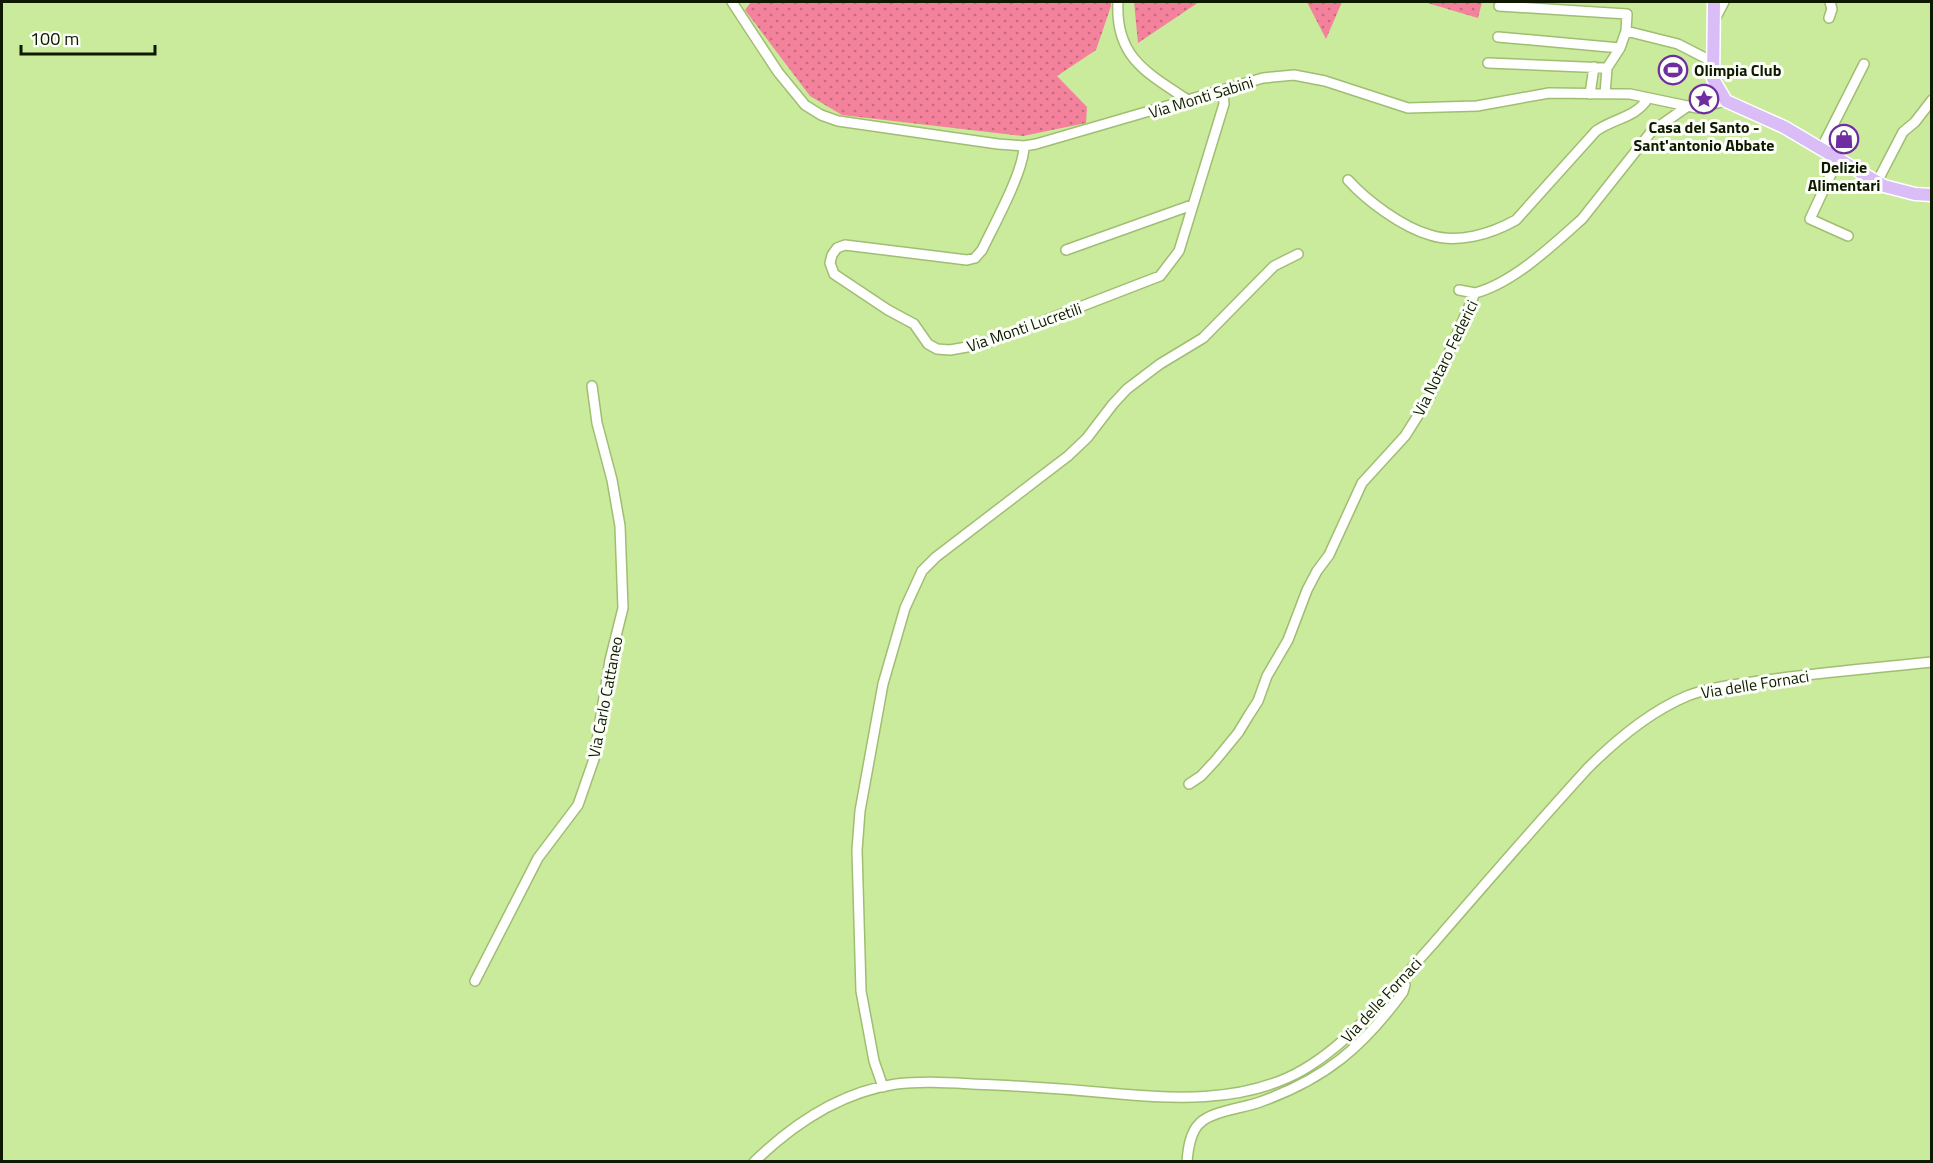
<svg xmlns="http://www.w3.org/2000/svg" width="1933" height="1163" viewBox="0 0 1933 1163" font-family="'Titillium Web',sans-serif">
<defs>
<pattern id="grass-dots" width="8" height="8" patternUnits="userSpaceOnUse" patternTransform="scale(1.5)"><rect width="8" height="8" fill="#f4829c"/><path d="M2 2h.1M6 6h.1" fill="none" stroke="#c46a7d" stroke-width="1.8" stroke-linecap="round"/></pattern>
</defs>
<rect width="100%" height="100%" fill="#caea9c"/>
<path fill="url(#grass-dots)" d="M751 2H1111V6L1096 50 1057 76 1087 107 1086 123 1023 136 842 115 810 96 745 10Z
M1134 2H1199L1138 43Z
M1307 2H1342L1326 39Z
M1424 2H1482L1478 18Z"/>
<g fill="none" stroke-linecap="round" stroke-linejoin="round">
<g stroke="#a0be72" stroke-width="12">
<path id="minor" d="M732 2 778 72 805 105 821 115 838 121 998 144 1024 146 1036 144 1263 78 1294 75 1325 81 1408 108 1477 106 1549 93 1630 94 1697 108 1726 101
M1118 2C1115 57 1147 73 1188 100
M1829 18 1832 9 1830 2
M1714 21 1724 2
M1626 31 1678 44 1713 62
M1498 37 1620 48 1626 31 1627 14 1499 6
M1488 63 1607 68 1620 48
M1590 94 1594 67
M1605 94 1607 68
M1024 146C1024 171 994 225 982 250L975 258 967 260 845 245 837 248 832 255 830 263 834 274 888 310 914 324 928 344 937 349 950 350 984 344 1160 276 1179 251 1224 104 1223 90
M1821 149 1864 64
M1838 159 1810 219 1848 236
M1348 180C1367 201 1402 227 1430 235 1458 244 1491 234 1516 220L1596 131C1614 118 1636 118 1648 98
M1877 182 1903 132 1915 122 1932 100
M1066 250 1192 205
M1459 290 1475 293
M1189 784 1201 776 1215 761 1238 733 1249 715 1258 701 1267 676 1288 640 1307 590 1317 571 1329 555 1362 483 1405 436 1417 417 1430 396 1475 293C1513 283 1553 245 1582 219L1651 132 1688 106
M475 981 538 858 578 805 594 759 610 660 623 608 620 526 612 480 597 423 592 386
M883 1087 874 1061 861 991 857 850 860 811 883 684 905 608 922 571 936 557 1068 456 1087 438 1113 404 1127 389 1160 364 1203 338 1274 266 1298 254
M754 1162C793 1124 841 1092 896 1084 929 1080 962 1084 996 1085 1037 1087 1079 1090 1120 1094 1176 1099 1235 1101 1287 1078 1345 1052 1391 990 1433 944 1484 885 1535 826 1588 768 1617 739 1649 712 1687 696 1710 687 1735 685 1759 681 1816 673 1874 668 1932 662
M1187 1162C1188 1149 1190 1132 1200 1123 1212 1111 1244 1108 1260 1102 1325 1079 1363 1047 1403 992L1405 985 1401 979"/>
</g>
<g stroke="#fff" stroke-width="15">
<path id="major" d="M1714 2 1713 79 1726 101 1784 127 1884 186 1915 194 1932 195"/>
</g>
<use href="#minor" stroke="#fff" stroke-width="9"/>
<use href="#major" stroke="#dabdf7" stroke-width="12"/>
</g>
<defs>
<g id="stadium-ring" transform="scale(1.5)"><circle r="9.5" fill="#fbfff7" stroke="#702da2" stroke-width="1.5"/><path d="M0-5a6.5 5 0 1 0 0 10a6.5 5 0 1 0 0-10ZM-3.5-1.8h7v3.6h-7Z" fill="#702da2"/></g>
<g id="sight-ring" transform="scale(1.5)"><circle r="9.5" fill="#fbfff7" stroke="#702da2" stroke-width="1.5"/><path d="M0-6L1.8-2.2L6-1.7L2.9 1.2L3.7 5.4L0 3.3L-3.7 5.4L-2.9 1.2L-6-1.7L-1.8-2.2Z" fill="#702da2"/></g>
<g id="shop-ring" transform="scale(1.5)"><circle r="9.5" fill="#fbfff7" stroke="#702da2" stroke-width="1.5"/><path d="M-5-2.5h2.3a2.7 3.5 0 0 1 5.4 0H5L5.5 6h-11ZM-1.5-2.5h3a1.5 2.3 0 0 0-3 0Z" fill="#702da2"/></g>
</defs>
<g fill-rule="evenodd">
<use href="#stadium-ring" x="1673" y="70"/>
<use href="#sight-ring" x="1704" y="99"/>
<use href="#shop-ring" x="1844" y="139"/>
</g>
<g text-anchor="middle" dominant-baseline="central" stroke-width="6" stroke-linejoin="round" paint-order="stroke">
<g font-size="16" font-weight="bold" fill="#0f1900" stroke="#fbfff7">
<text x="1694" y="70" text-anchor="start">Olimpia Club</text>
<text x="1704" y="127">Casa del Santo -<tspan x="1704" dy="18">Sant'antonio Abbate</tspan></text>
<text x="1844" y="167">Delizie<tspan x="1844" dy="18">Alimentari</tspan></text>
</g>
<g font-size="16" fill="#0f1900" stroke="#fbfff7">
<text transform="translate(1201 97) rotate(-17)">Via Monti Sabini</text>
<text transform="translate(1024 327) rotate(-19)">Via Monti Lucretili</text>
<text transform="translate(1445 358) rotate(-64)">Via Notaro Federici</text>
<text transform="translate(1755 684) rotate(-9)">Via delle Fornaci</text>
<text transform="translate(605 697) rotate(-79)">Via Carlo Cattaneo</text>
<text transform="translate(1381 1000) rotate(-47)">Via delle Fornaci</text>
</g>
</g>
<rect width="1933" height="1163" fill="none" stroke="#0f1900" stroke-width="6"/>
<path d="M21 45v9h134v-9" fill="none" stroke="#0f1900" stroke-width="3"/>
<text x="30" y="45" font-size="18" fill="#0f1900" stroke="#fbfff7" stroke-width="4.5" paint-order="stroke">100 m</text>
</svg>
